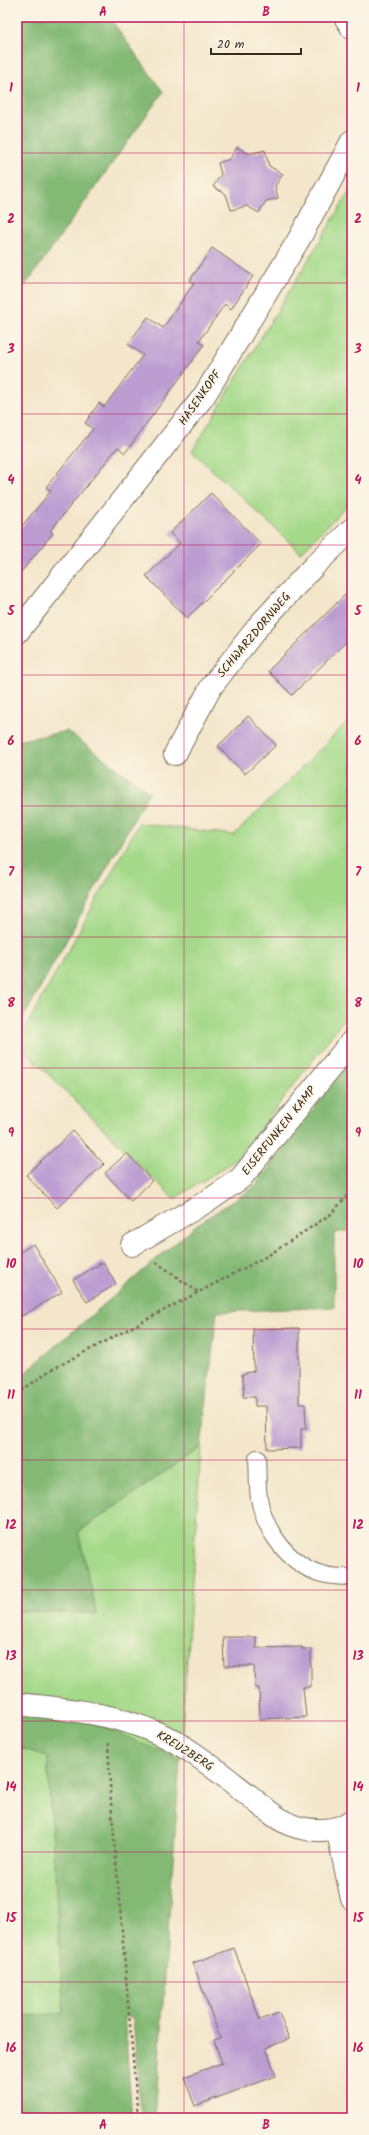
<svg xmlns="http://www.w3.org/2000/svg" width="369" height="2135" viewBox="0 0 369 2135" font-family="Kalam,sans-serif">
<rect width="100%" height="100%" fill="#fcf5e5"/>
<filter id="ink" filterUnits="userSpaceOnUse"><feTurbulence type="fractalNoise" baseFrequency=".025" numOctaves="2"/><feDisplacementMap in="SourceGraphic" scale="8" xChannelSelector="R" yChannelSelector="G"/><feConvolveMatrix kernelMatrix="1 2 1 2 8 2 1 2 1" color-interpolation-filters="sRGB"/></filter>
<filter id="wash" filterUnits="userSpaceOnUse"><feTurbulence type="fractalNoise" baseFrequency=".012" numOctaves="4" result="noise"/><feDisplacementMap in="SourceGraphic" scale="16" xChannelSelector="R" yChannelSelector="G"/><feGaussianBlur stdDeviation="0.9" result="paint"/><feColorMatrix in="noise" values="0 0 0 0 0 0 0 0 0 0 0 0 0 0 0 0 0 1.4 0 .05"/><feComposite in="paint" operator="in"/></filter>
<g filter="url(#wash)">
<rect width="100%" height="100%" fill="#f3e6ca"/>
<path fill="#a4d989" stroke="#708254" d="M352 188V500L301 553 192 451Z
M352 717V1009L236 1160 174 1199 17 1043 139 823 234 835Z
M201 1447 180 1760 83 1718 17 1711V1611L97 1614 78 1532Z
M17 1747 47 1756 64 2014 17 2017Z"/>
<path fill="#83b975" stroke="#5f724a" d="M17 17H109L163 92 17 297Z
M67 731 149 792 17 1029V741Z
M352 1058V1230L334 1233V1307L217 1312 201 1447 78 1532 97 1614 17 1611V1375L19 1378 196 1225 253 1188Z
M17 1711 83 1718 180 1760 155 2118H141L133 2018 124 2015 132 2118H17V2017L64 2013 47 1756 17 1747Z"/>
<g id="blocks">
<path fill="#bb9dd2" d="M237 147 249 154 265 150 269 166 283 174 275 186 278 198 266 201 259 213 247 206 231 210 226 194 213 187 221 174 218 163 230 159Z
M212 248 253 276 231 309 225 304 199 341 204 345 125 453 118 447 50 531 53 533 17 577V532L51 491 46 487 93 429 85 423 99 403 104 407 143 355 128 344 148 317 163 328 194 283 190 280Z
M211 493 261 544 187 618 146 576 180 543 170 533Z
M352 588V636L292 695 268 671Z
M248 716 276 745 245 774 218 746Z
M73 1131 104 1164 57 1208 26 1175Z
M127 1153 152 1181 131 1201 105 1173Z
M33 1244 62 1292 17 1319V1254Z
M103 1262 116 1284 87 1302 73 1280Z
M299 1328V1404H305L306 1429H301V1448L267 1449 266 1406H255V1397H243L244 1386 242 1374 254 1371 253 1329Z
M223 1637H256V1648L302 1647V1649H311V1687H303L306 1717 260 1719 259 1688H255L254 1666H224Z
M234 1948 260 2020 279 2013 289 2039 266 2048 276 2076 195 2106 184 2077 222 2063 214 2040 220 2038 193 1963Z"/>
</g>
</g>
<g filter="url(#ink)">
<use href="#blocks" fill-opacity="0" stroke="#7b6c5a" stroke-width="1"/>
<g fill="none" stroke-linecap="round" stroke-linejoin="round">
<g stroke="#7b6c5a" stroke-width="18">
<path id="lane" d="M257 1458C258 1471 257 1485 259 1498 264 1530 289 1565 322 1574 331 1577 342 1577 352 1577"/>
</g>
<g stroke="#7b6c5a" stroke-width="24">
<path id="street" d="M345 17 352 28
M17 633 204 396 299 239 352 141
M175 754 211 687 260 624 314 566 352 529
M132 1245 211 1199 241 1178 352 1041
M17 1704C69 1709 113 1713 162 1735 191 1748 225 1777 251 1797 263 1807 276 1819 291 1825 310 1832 336 1833 352 1820
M337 1828 352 1899"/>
</g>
<path stroke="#7b6c5a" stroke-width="2.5" stroke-dasharray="3 3" stroke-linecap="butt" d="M156 1262 198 1292
M17 1394 49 1371 269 1255 331 1214 352 1190
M108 1743 111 1802 138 2118"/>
<use href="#lane" stroke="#fff" stroke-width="16"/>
<use href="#street" stroke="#fff" stroke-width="22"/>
</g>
</g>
<path fill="none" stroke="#c2185b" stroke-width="1" stroke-opacity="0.55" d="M184 17V2118M17 153H352M17 283H352M17 414H352M17 545H352M17 675H352M17 806H352M17 937H352M17 1068H352M17 1198H352M17 1329H352M17 1460H352M17 1590H352M17 1721H352M17 1852H352M17 1982H352"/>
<g text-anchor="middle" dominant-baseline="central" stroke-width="3" stroke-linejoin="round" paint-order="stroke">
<g font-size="12" fill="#3b2a1e" stroke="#fcf5e5">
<text transform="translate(200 398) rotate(-55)">HASENKOPF</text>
<text transform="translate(254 635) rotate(-50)">SCHWARZDORNWEG</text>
<text transform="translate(279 1131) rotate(-51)">EISERFUNKEN KAMP</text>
<text transform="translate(185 1751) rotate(32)">KREUZBERG</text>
</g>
</g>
<rect width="369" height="2135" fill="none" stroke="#fcf5e5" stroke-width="44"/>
<path d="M211 48v6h90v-6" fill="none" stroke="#3b2a1e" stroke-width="2"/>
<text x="217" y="48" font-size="12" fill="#3b2a1e" stroke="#fcf5e5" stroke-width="3" paint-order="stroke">20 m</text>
<rect x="22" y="22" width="325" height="2091" fill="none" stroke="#c2185b" stroke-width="1.5"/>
<g font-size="13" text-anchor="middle" font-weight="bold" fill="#c2185b">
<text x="103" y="16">A</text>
<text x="266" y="16">B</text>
<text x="11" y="92">1</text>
<text x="358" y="92">1</text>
<text x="11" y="223">2</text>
<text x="358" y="223">2</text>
<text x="11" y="353">3</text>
<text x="358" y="353">3</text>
<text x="11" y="484">4</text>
<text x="358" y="484">4</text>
<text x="11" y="615">5</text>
<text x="358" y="615">5</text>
<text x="11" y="745">6</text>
<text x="358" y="745">6</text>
<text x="11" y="876">7</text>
<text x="358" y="876">7</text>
<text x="11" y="1007">8</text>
<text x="358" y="1007">8</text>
<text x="11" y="1137">9</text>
<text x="358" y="1137">9</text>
<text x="11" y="1268">10</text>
<text x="358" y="1268">10</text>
<text x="11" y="1399">11</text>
<text x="358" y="1399">11</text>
<text x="11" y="1529">12</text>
<text x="358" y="1529">12</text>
<text x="11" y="1660">13</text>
<text x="358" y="1660">13</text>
<text x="11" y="1791">14</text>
<text x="358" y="1791">14</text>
<text x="11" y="1922">15</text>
<text x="358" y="1922">15</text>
<text x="11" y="2052">16</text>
<text x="358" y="2052">16</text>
<text x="103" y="2129">A</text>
<text x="266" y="2129">B</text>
</g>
</svg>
